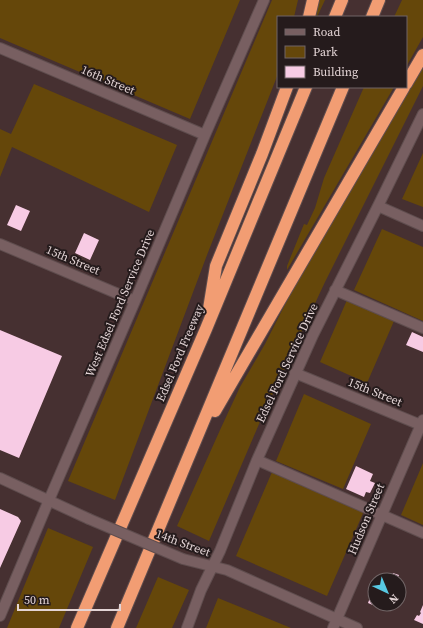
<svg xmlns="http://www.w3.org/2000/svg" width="423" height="628" viewBox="0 0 423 628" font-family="'Source Serif 4',serif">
<rect width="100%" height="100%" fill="#463031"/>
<path fill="#65470a" d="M0 0H240L190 119 0 38Z
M272 0H298L294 17H278V73L276 79 207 255 115 500 68 481Z
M317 0H325L317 17H313Z
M402 0H423V37L406 67V17H394Z
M423 63V86L325 282 262 417 209 541 177 526 203 468 220 430 240 387 265 344 302 271Z
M34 84 177 145 149 212 12 147 0 177V129L11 134Z
M364 87H394L287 270V266L304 224 307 225 315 208 324 178Z
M423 153V207L402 199Z
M382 229 423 247V321L354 290Z
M347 300 394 321 367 383 320 362Z
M304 394 371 424 343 489 276 461Z
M423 463V525L401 515Z
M272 472 364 511 327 596 236 556Z
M48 528 93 547 59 628H7Z
M158 577 189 590 172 628H136Z
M218 598 291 628H206Z"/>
<path fill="#f7cbe4" d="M16 205 30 211 21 231 7 225Z
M84 233 99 240 90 260 75 253Z
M0 330 62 356 19 458 0 450Z
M412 332 423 337V352L406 345Z
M356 466 373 474 370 481 375 483 370 493 366 492 364 497 346 489Z
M0 509 18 517 21 521 0 568Z
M393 573 399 575 397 580H377L379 575 390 580Z
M375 583V604H386L384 609 375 605V606L368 603Z
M423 605V624L414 620 417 615 419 616 421 613 420 612Z"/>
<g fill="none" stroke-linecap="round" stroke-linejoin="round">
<g stroke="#5f4d4e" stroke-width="12">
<path id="minor" d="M0 48 205 135
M378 206 423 226
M0 244 135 301
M335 290 423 328
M295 373 423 426
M257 460 423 533
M0 478 89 519
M183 559 227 570 357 628
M0 616 49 500 135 301 205 135 264 0
M187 628 201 590 220 551 257 460 313 335 378 206 423 114
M333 628 423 420"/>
</g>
<g stroke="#5f4d4e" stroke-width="14">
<path id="highway" d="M309 17 313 0
M335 17 342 0
M372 17 379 0
M406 84 423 55
M209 309 216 266 262 154 287 87
M215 411 404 87
M77 628 206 329 306 87
M117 628 191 451 343 87"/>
</g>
<use href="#minor" stroke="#785f61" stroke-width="10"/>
<use href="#highway" stroke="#f29d73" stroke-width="12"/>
<g stroke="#5f4d4e" stroke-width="12" stroke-linecap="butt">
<path id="minor-bridge" d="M89 519 183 559"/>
</g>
<use href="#minor-bridge" stroke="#785f61" stroke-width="10"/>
</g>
<g text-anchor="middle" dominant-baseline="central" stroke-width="4" stroke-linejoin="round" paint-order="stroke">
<g font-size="12" fill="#e3d4d5" stroke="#251b1c">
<text transform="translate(108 80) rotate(23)">16th Street</text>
<text transform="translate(73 260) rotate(23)">15th Street</text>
<text transform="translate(120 303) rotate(-67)">West Edsel Ford Service Drive</text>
<text transform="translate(180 353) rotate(-67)">Edsel Ford Freeway</text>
<text transform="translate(287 363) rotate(-65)">Edsel Ford Service Drive</text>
<text transform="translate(375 392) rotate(22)">15th Street</text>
<text transform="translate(366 519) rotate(-67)">Hudson Street</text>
<text transform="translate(183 543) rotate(20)">14th Street</text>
</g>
</g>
<rect x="277" y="16" width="130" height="72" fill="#251b1c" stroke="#716566"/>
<rect x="285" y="29" width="20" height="6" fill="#785f61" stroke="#716566"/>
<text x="313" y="36" font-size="12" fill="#e3d4d5">Road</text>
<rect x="285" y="46" width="20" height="12" fill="#65470a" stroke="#716566"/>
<text x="313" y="56" font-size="12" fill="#e3d4d5">Park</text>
<rect x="285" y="66" width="20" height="12" fill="#f7cbe4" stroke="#716566"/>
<text x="313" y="76" font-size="12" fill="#e3d4d5">Building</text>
<g transform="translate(387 592) rotate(136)"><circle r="19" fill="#251b1c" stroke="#716566"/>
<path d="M0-3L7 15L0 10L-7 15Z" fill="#58c9e3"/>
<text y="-6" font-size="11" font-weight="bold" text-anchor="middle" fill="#e3d4d5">N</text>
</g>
<path d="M18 604v6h102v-6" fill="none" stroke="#e3d4d5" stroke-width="2"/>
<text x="24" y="604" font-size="12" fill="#e3d4d5" stroke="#251b1c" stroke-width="3" paint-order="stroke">50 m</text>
</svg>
